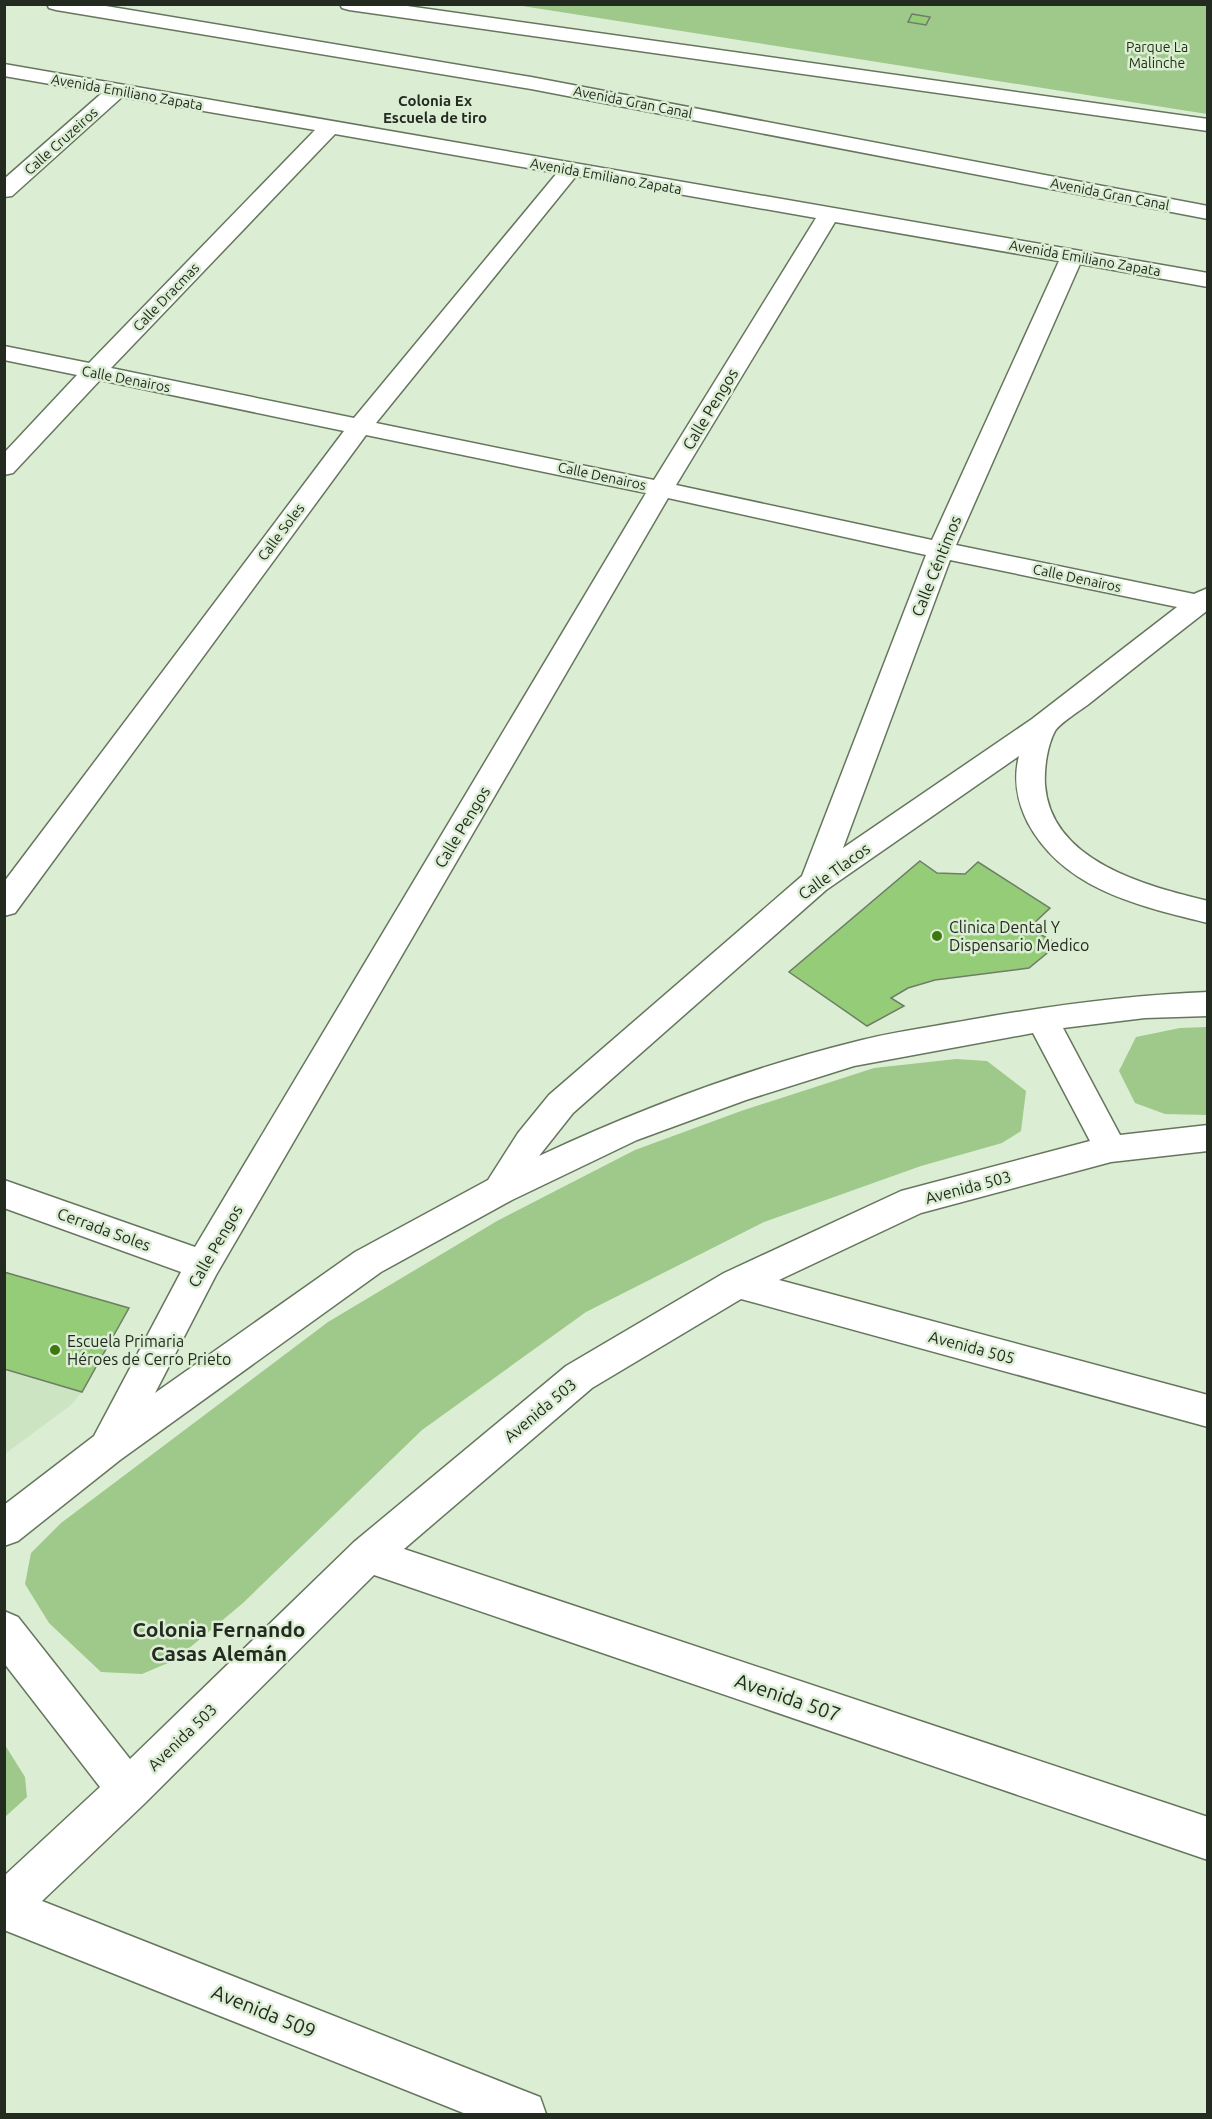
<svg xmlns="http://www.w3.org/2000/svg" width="1212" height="2119" viewBox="0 0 1212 2119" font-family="Ubuntu,sans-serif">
<rect width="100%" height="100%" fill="#dbeed3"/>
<path fill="#cde4c2" d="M4 1272 129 1308 82 1392 71 1405 5 1454Z"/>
<path fill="#9fc88b" d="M516 5H1207V114Z
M1207 1027V1115L1165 1114 1135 1103 1119 1071 1136 1037 1180 1028Z
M956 1059 987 1061 1026 1091 1021 1131 1002 1143 921 1166 764 1222 586 1312 422 1430 243 1603 175 1660 142 1674 101 1672 49 1623 25 1584 31 1553 61 1523 328 1322 497 1221 635 1150 741 1111 874 1068Z
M5 1745 25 1777 27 1797 5 1817Z"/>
<path fill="#95cc77" stroke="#6d7e65" stroke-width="1.5" d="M912 14 930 17 926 25 908 22Z
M920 861 937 873 965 874 978 862 1050 908 1029 928 1058 944 1029 968 935 980 908 988 891 998 904 1006 867 1026 789 972Z
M4 1272 129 1308 82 1392 4 1369Z"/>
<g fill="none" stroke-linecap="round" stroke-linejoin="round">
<g stroke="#66765e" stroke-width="3">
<path id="minor" d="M4 64 1208 273V287L1080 264 956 545 1194 594 1208 588V610C1168 641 1129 672 1090 703 1081 710 1060 723 1055 731 1047 746 1044 769 1045 785 1051 862 1147 886 1208 901V923C1140 906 1064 890 1028 823 1017 801 1013 780 1019 756L826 890 573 1113 539 1156C640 1109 745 1069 854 1042 891 1032 931 1027 969 1020 1049 1006 1127 995 1208 992V1016L1145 1018 1063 1028 1120 1135 1208 1125V1151L1111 1162 921 1213 779 1280 1208 1395V1427L741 1299 592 1388 404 1549 1208 1817V1860L374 1575 143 1805 42 1901 540 2097 546 2114H466L4 1930V1876L100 1787 4 1663V1611L18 1617 130 1759 354 1542 566 1366 724 1273 901 1191 1090 1141 1033 1033 854 1066 746 1100 637 1140 512 1200 381 1272 120 1460 18 1541 4 1546V1505L94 1436 181 1272 4 1208V1180L195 1247 646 493 366 435 15 913 4 916V882L344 431 100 380 13 473 4 475V453L77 375 4 360V346L89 363 315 130 122 97 12 196 4 197V179L102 93 4 76ZM335 134 557 173 354 418 111 368ZM576 176 816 218 654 480 376 423ZM835 222 1059 261 932 540 676 485ZM668 498 926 555 802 876 549 1095 518 1133 488 1180 355 1252 155 1393 216 1275ZM950 560 1177 607 1032 719 843 848Z"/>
</g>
<g stroke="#66765e" stroke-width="3">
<path id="major" d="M47 4H94L531 77 1208 206V219L531 89 56 10 49 8Z
M340 4H393L1208 119V131L349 10 342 8Z"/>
</g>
<use href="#minor" fill="#fff" fill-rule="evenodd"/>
<use href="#major" fill="#fff" fill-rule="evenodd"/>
</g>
<g fill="#3e7910" stroke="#dbeed3" stroke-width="2">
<circle cx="937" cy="936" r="6"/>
<circle cx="55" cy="1350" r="6"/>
</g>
<g text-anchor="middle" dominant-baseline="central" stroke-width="5" stroke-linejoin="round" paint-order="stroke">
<g font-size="14" fill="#1a300d" stroke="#dbeed3">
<text x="1157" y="47">Parque La<tspan x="1157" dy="16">Malinche</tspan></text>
</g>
<g font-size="14" fill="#232a20" stroke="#dbeed3">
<text transform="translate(127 92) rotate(10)">Avenida Emiliano Zapata</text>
<text transform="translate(633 102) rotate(11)">Avenida Gran Canal</text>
<text transform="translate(61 141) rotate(-42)">Calle Cruzeiros</text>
<text transform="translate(606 176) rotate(10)">Avenida Emiliano Zapata</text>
<text transform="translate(1110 194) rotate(11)">Avenida Gran Canal</text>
<text transform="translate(1085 258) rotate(10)">Avenida Emiliano Zapata</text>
<text transform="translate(166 297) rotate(-46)">Calle Dracmas</text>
<text transform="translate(126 379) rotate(11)">Calle Denairos</text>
<text transform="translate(602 476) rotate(12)">Calle Denairos</text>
<text transform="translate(281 532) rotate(-53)">Calle Soles</text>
<text transform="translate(1077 578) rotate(12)">Calle Denairos</text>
</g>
<g font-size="15" font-weight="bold" fill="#232a20" stroke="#dbeed3">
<text x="435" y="100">Colonia Ex<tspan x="435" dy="17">Escuela de tiro</tspan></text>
</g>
<g font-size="16" fill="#232a20" stroke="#dbeed3">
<text transform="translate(710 409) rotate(-59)">Calle Pengos</text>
<text transform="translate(936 566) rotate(-68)">Calle Céntimos</text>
<text transform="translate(462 827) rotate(-59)">Calle Pengos</text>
<text transform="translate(834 871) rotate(-36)">Calle Tlacos</text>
<text transform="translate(968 1187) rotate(-15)">Avenida 503</text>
<text transform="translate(104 1229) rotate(20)">Cerrada Soles</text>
<text transform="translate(215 1246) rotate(-60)">Calle Pengos</text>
<text transform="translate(972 1347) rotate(15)">Avenida 505</text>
<text transform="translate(540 1410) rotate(-40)">Avenida 503</text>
<text transform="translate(182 1737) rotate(-44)">Avenida 503</text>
</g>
<g font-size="16" fill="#232a20" stroke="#dbeed3" text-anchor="start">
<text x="949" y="927">Clinica Dental Y<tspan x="949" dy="18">Dispensario Medico</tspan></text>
<text x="67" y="1341">Escuela Primaria<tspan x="67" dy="18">Héroes de Cerro Prieto</tspan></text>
</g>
<g font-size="20" fill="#232a20" stroke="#dbeed3">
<text transform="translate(788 1697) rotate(19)">Avenida 507</text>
<text transform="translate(264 2011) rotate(22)">Avenida 509</text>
</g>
<g font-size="21" font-weight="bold" fill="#232a20" stroke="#dbeed3">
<text x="219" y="1629">Colonia Fernando<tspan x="219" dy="24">Casas Alemán</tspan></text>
</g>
</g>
<rect width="1212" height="2119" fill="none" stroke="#232a20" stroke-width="12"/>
</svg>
